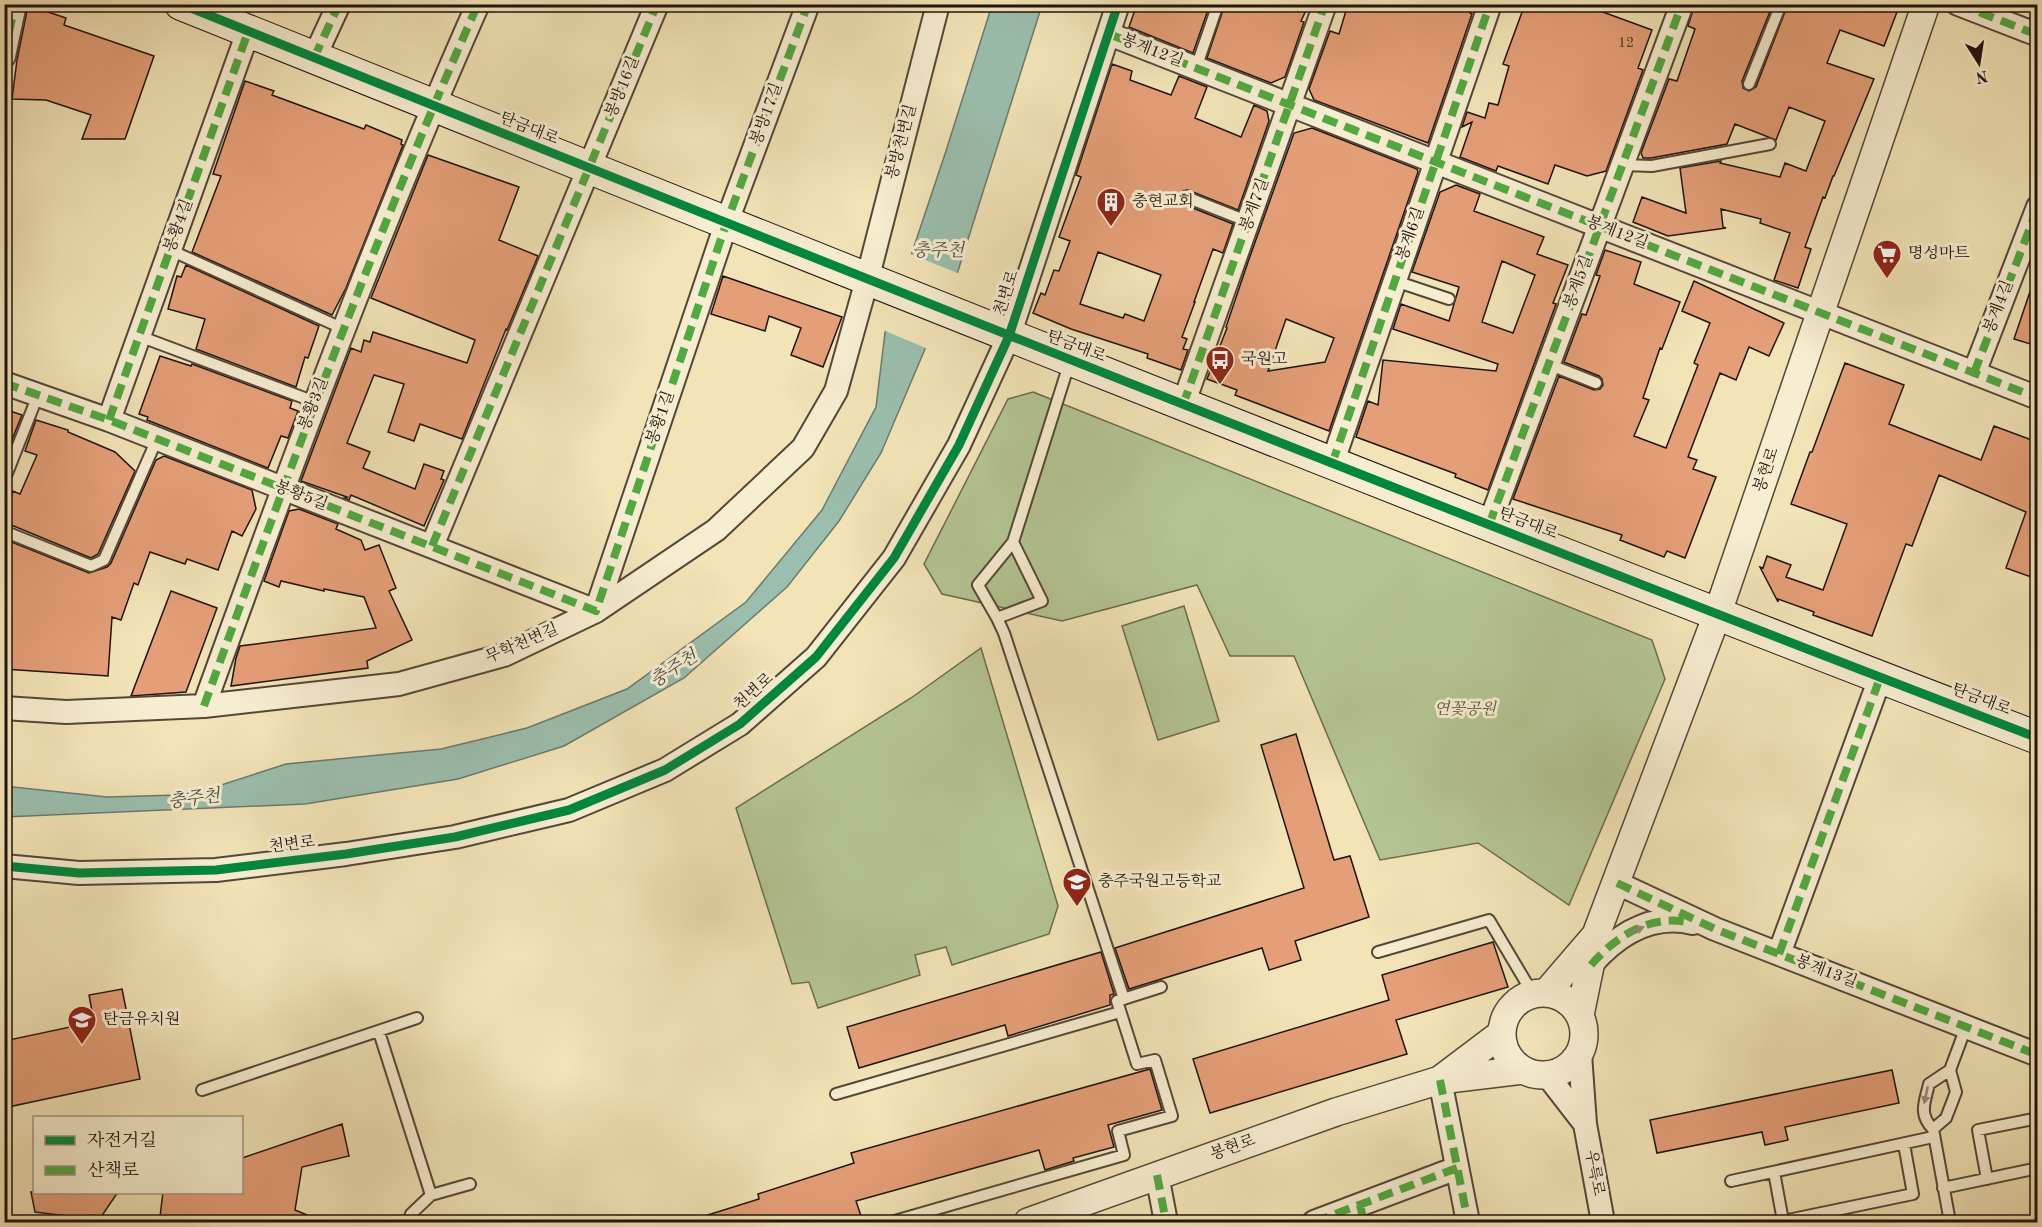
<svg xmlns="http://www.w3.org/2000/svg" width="2042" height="1227" viewBox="0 0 2042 1227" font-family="'Old Standard TT','Noto Serif KR',serif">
<rect width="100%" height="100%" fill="#f2e4b7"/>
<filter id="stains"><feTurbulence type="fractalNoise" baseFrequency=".00333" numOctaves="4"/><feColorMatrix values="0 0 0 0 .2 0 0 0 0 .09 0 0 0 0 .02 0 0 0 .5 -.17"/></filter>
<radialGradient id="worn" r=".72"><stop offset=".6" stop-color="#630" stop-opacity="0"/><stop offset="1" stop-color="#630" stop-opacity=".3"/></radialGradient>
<path fill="#b4c593" stroke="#6a6c50" stroke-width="1.5" d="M1033 392 1652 640 1665 679 1569 905 1478 843 1380 860 1294 656H1230L1197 585 1062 621 942 594 924 564 1008 399Z
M1184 606 1219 721 1158 740 1122 626Z
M981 648 1058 906 1049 934 952 965 946 947 915 955 920 975 818 1008 809 982 792 984 736 808 911 698Z"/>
<path fill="#9bbfaf" stroke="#697a6f" stroke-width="1.5" d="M992 5H1042L958 271 881 453 839 521 787 587 684 678 564 746 458 779 305 804 5 817 4 786 107 797 180 795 212 788 286 764 441 749 527 728 627 689 746 602 822 510 876 407 885 333 946 151Z"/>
<path fill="#f2e4b7" d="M908 253 960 274 928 349 883 330Z"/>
<path fill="#e59f78" stroke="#1f130e" stroke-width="1.5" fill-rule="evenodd" d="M1137 4H1210L1193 53 1129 27Z
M1225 4H1309L1301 21 1304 22 1285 77 1271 83 1207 58Z
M1348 4H1462L1472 8 1470 13 1472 14 1428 143 1314 100 1309 89 1330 31 1339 34Z
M1525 4H1581L1652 30 1638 68 1643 70 1606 171 1587 176 1555 165 1548 184 1498 166 1496 171 1460 157 1472 122 1462 127 1467 112 1485 118 1489 103 1498 105 1509 66 1503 64Z
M1695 4H1714L1731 10 1733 4H1773L1742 81 1743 88 1749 91 1756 87 1788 4H1900L1884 46 1840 30 1827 63 1874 79 1834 176H1833L1825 198 1823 197 1805 247 1811 249 1798 288 1774 280 1790 233 1760 223 1761 219 1721 209 1723 227 1726 228 1668 236 1633 222 1642 197 1686 213 1680 168 1721 161 1720 163 1780 177 1785 163 1806 171 1825 121 1789 107 1776 140 1735 124 1727 144 1651 158H1643L1641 153 1669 79 1677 81 1695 29 1688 26Z
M33 7 66 18 64 25 154 56 125 139H82L91 115 46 100 12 99 17 60 27 11Z
M1112 64 1132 71 1130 80 1171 95 1179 76 1207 87 1195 118 1241 137 1254 105 1267 111 1269 121 1238 210 1188 190 1182 191 1179 195 1180 201 1183 204 1233 224 1223 253 1213 249 1194 302H1195L1182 337 1187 339 1183 349 1188 350 1181 370 1147 358 1148 354 1071 329 1033 313 1041 293 1045 295 1054 270 1059 271 1070 241 1059 237 1081 177 1076 175ZM1098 252 1161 275 1144 321 1125 314 1123 318 1080 304Z
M245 81 274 91 272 95 364 129 366 125 402 140 401 144 403 145 346 288 332 315 192 252 221 176 213 174Z
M1312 128 1417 169 1418 172 1329 431 1235 395 1237 390 1207 379 1227 328 1226 327 1248 262 1294 133ZM1286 319 1334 338 1325 362 1268 371Z
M428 155 519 187 499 240 538 256 507 330 506 329 462 439 420 424 414 441 388 432 404 384 374 375 347 443 370 452 363 468 415 489 424 464 444 471 441 479 444 480 424 526 351 495 349 500 344 498 347 497 301 481 351 348 361 352 364 340 370 342 373 332 467 363 475 340 371 298Z
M1456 185 1480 194 1474 211 1544 237 1537 254 1568 265 1553 303 1556 304 1488 490 1455 477 1456 474 1356 437 1368 401 1378 405 1383 360 1496 371 1498 364 1393 329 1401 304 1449 321 1459 287 1412 272 1440 192ZM1502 261 1535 275 1513 333 1482 322Z
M1605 250 1641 262 1634 284 1680 302 1662 349 1660 348 1643 398 1649 400 1634 436 1666 448 1698 365 1694 363 1710 323 1682 311 1694 281 1784 323 1769 356 1749 347 1736 380 1720 373 1688 457 1697 460 1693 469 1716 477 1685 558 1667 551 1664 557 1620 540 1622 535 1513 499 1559 376 1594 390 1600 389 1603 385 1602 379 1599 376 1564 362 1582 314 1586 315 1600 276 1596 275Z
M186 265 319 326 308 358 305 357 296 387 196 349 205 319 168 309 177 276 181 277Z
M723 276 842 317 823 367 791 355 801 328 769 316 765 331 711 314Z
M2035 277H2037V346L2014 339Z
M160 356 191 366 192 364 292 401 290 408 298 411 288 438 281 436 268 468 147 420 148 417 139 414Z
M1845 363 1904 385 1889 424 1981 460 1994 426 2037 442V579L2006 568 2026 512 1939 475 1912 546 1906 544 1872 636 1813 615 1814 612 1778 599V602L1760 567 1763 568 1767 556 1791 565 1786 577 1823 590 1847 524 1791 504 1810 452H1812Z
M4 409 22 415 11 442 4 439Z
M36 420 68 430V432L115 452 135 471 98 554 91 558 4 522 13 491 20 494 37 455 25 451Z
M164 456 252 490 256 509 242 536 232 531 218 570 187 559 185 564 150 552 138 585 134 583 121 620 112 617 108 676 4 669V539L89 573 107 567 111 563 156 460Z
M299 509 338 524 336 529 361 540 365 550 379 545 396 588 389 591 412 640 367 661 368 668 231 686 236 658 240 646 376 628 364 597 324 589V591L281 581 279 587 264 581 289 511Z
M171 591 217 608 186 692 131 696Z
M1296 734 1334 860 1350 856 1369 917 1295 941 1301 960 1269 970 1262 948 1129 989 1115 948 1304 888 1261 745Z
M1493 942 1508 987 1396 1020 1407 1054 1210 1113 1193 1059 1389 1000 1382 975Z
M1101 952 1114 994 1110 995V1005L1008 1036 1005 1025 859 1068 847 1027Z
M122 989 140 1079 8 1107 4 1090V1041L94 1022 89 995Z
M1150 1069 1162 1110 1108 1125 1114 1147 1073 1158 1074 1161 1045 1170 1039 1150 856 1201 863 1222H696L695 1219 759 1199 758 1194 854 1163 851 1153Z
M1892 1070 1899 1103 1785 1127 1788 1140 1765 1145 1762 1132 1657 1153 1650 1120Z
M342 1124 349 1156 302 1167 295 1210 324 1222H190L160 1217 163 1192H242V1158Z
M31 1192H118L99 1220 35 1212Z"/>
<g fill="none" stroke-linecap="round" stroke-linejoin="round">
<g stroke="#544738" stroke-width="14">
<path id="service" d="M1196 68 1218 4
M1749 84 1781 4
M1622 165 1652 166 1770 144
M1186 197 1249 222
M170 250 344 329
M1395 281 1449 299
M139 336 315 402
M1070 361 1013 542 1042 601 997 618 1004 633 1124 999
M1548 364 1596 383
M4 481 38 395
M4 529 6 532 91 566 104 560 157 439
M997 618 978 585 1013 542
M1378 952 1489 920 1533 994
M379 1032 431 1195 411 1214 409 1222
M1950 1070 1929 1084C1925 1102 1918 1114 1933 1129L1950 1222
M202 1090 417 1018
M836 1094 1120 1012
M1933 1129 1946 1118 1956 1092 1950 1070 1966 1027
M1774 1172 1783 1221 1913 1194 1904 1144
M1987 1179 1978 1130 2038 1118
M1731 1181 1933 1137
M1943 1188 2038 1168
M431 1195 470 1184
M891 1222 1124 1155 1118 1131 1172 1116 1155 1060 1137 1064 1117 1001 1161 987"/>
</g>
<g stroke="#544738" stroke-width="26">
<path id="minor" d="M1958 4 2038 35
M1109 34 2038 398
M4 56 15 4
M314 58 339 4
M1974 373 2038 207
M4 383 109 420 596 611 726 224 808 4
M1183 405 1325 4
M109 420 248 32
M1332 464 1490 4
M1489 525 1682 4
M432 546 657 4
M204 706C289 470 376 234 478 4
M4 708 66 712 204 706 399 684 504 655 596 611 716 530 803 448 836 391 867 280 938 4
M4 866 79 873 216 870 346 854 455 837 569 810 665 770 740 724 816 657 894 558 959 445 1009 336 1118 4
M1617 883 1715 929 2038 1055
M1779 954 1880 678
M1591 965C1617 935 1651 913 1693 923
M1580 1054 1585 1124 1603 1222
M1547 1075 1585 1124
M1440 1080 1468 1222
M1157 1175 1166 1222
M1314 1222 1457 1168"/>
</g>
<g stroke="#544738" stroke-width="30">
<path id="tertiary" d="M1502 1034a41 41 0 1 1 82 0a41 41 0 1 1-82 0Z
M1546 993 1595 936
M1580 1015 1597 932 1717 615 1926 4
M1441 1079 1502 1033
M1028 1222 1336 1112 1440 1080 1523 1070"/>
</g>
<g stroke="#1f130e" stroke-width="34">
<path id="secondary" d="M181 4C798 252 1416 499 2038 738"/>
</g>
<use href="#service" stroke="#f7edd0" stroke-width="10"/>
<use href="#minor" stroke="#f7edd0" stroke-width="22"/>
<use href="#tertiary" stroke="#f7edd0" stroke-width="27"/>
<use href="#secondary" stroke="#f7edd0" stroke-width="32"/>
<path stroke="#52a841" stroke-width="8" stroke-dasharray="15 8" stroke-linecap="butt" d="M1958 4 2038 35
M1109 34 2038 398
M4 56 15 4
M314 58 339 4
M1974 373 2038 207
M4 383 109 420 596 611 726 224 808 4
M1183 405 1325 4
M109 420 248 32
M1332 464 1490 4
M1489 525 1682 4
M432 546 657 4
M204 706C289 470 376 234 478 4
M1617 883 1715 929 2038 1055
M1779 954 1880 678
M1591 965C1616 936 1651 913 1691 923
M1440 1080 1468 1222
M1157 1175 1166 1222
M1360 1205 1364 1222
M1314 1222 1457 1168"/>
<g stroke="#f7edd0" stroke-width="13">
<path id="cycleway" d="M181 4C798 252 1416 499 2038 738
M4 866 79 873 216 870 346 854 455 837 569 810 665 770 740 724 816 657 894 558 959 445 1009 336 1118 4"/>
</g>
<use href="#cycleway" stroke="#00873e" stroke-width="9"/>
</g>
<defs><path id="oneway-solid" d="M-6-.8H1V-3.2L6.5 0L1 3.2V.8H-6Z" transform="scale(1.5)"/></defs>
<g fill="#968b79">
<use href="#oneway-solid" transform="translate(1636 930) rotate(-21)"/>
<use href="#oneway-solid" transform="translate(1926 1095) rotate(102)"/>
</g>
<defs>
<g id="building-pin" transform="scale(1.5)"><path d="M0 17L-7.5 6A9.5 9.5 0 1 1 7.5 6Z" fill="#8f2418" stroke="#f7edd0"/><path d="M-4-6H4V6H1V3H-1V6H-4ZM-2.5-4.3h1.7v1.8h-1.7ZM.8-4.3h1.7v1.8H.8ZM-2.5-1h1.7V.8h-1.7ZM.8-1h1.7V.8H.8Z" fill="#fff"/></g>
<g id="supermarket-pin" transform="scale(1.5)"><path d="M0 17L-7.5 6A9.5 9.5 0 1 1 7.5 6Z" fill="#8f2418" stroke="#f7edd0"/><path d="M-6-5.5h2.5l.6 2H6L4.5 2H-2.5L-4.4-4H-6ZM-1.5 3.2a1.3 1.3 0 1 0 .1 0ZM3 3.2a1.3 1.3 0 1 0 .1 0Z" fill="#fff"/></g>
<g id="bus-pin" transform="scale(1.5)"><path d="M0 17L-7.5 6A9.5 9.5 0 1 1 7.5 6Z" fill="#8f2418" stroke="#f7edd0"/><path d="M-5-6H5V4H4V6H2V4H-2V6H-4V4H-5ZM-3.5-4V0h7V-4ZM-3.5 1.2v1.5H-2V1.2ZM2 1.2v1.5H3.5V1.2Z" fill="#fff"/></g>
<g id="school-pin" transform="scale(1.5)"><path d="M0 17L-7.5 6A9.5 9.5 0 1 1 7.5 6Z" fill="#8f2418" stroke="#f7edd0"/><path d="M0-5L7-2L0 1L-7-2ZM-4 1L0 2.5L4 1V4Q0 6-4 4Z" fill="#fff"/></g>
</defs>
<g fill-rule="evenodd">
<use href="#building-pin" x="1111" y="202"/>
<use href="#supermarket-pin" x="1887" y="254"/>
<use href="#bus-pin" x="1220" y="360"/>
<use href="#school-pin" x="1077" y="882"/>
<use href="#school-pin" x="82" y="1020"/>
</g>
<g text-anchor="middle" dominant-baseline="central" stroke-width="6" stroke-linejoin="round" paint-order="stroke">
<g font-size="14" fill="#503628">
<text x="1626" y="43">12</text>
</g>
<g font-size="16" fill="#1f130e" stroke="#f7edd0">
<text transform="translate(1152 51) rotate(21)">봉계12길</text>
<text transform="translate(623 87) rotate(-68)">봉방16길</text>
<text transform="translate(767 114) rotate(-70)">봉방17길</text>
<text transform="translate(529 129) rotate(22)">탄금대로</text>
<text transform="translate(902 142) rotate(-75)">봉방천변길</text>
<text transform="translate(1255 205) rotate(-70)">봉계7길</text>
<text transform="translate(179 226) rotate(-70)">봉황4길</text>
<text transform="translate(1617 233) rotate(21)">봉계12길</text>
<text transform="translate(1411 234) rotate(-71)">봉계6길</text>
<text transform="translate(1579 282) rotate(-70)">봉계5길</text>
<text transform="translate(1007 293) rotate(-72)">천변로</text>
<text transform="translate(1999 307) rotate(-69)">봉계4길</text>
<text transform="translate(1076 347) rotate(21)">탄금대로</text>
<text transform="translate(314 404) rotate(-69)">봉황3길</text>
<text transform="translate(661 418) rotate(-71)">봉황1길</text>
<text transform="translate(1767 470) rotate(-71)">봉현로</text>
<text transform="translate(301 496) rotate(21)">봉황5길</text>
<text transform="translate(1528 524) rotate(21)">탄금대로</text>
<text transform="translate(522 644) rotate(-23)">무학천변길</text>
<text transform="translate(754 692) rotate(-42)">천변로</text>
<text transform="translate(1981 700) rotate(21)">탄금대로</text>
<text transform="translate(292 845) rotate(-7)">천변로</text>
<text transform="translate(1826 972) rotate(21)">봉계13길</text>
<text transform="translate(1233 1148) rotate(-20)">봉현로</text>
<text transform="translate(1594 1173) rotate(79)">우륵로</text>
</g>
<g font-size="16" fill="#1f130e" stroke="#f7edd0" text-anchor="start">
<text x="1132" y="202">충현교회</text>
<text x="1908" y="254">명성마트</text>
<text x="1241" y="360">국원고</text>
<text x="1098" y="882">충주국원고등학교</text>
<text x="103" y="1020">탄금유치원</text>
</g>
<g font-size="16" font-style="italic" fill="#53513d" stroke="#f7edd0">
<text x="1465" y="710">연꽃공원</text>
</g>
<g font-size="18" font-style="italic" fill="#4a4f46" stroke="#f7edd0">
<text x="938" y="251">충주천</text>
<text transform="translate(674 669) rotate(-33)">충주천</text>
<text transform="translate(194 799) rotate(-7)">충주천</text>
</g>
</g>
<rect width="2042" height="1227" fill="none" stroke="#f2e4b7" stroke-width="24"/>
<rect x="6" y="6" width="2030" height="1215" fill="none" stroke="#1f130e" stroke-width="3"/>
<rect x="12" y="12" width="2018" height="1203" fill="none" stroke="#1f130e" stroke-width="1.5"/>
<rect x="33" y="1116" width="210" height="78" fill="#f7edd0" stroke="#a19682" stroke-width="1.5"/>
<rect x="45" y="1136" width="30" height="9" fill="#00873e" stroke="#a19682" stroke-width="1.5"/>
<text x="87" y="1146" font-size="18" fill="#1f130e">자전거길</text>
<rect x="45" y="1166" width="30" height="9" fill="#52a841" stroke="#a19682" stroke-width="1.5"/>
<text x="87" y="1176" font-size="18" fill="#1f130e">산책로</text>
<g transform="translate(1979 63) rotate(168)" stroke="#f7edd0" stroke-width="4.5" paint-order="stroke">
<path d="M0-4.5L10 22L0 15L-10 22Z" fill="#1f130e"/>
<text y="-9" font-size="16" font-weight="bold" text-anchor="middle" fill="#1f130e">N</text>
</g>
<rect width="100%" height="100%" filter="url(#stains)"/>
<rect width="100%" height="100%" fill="url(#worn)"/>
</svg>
